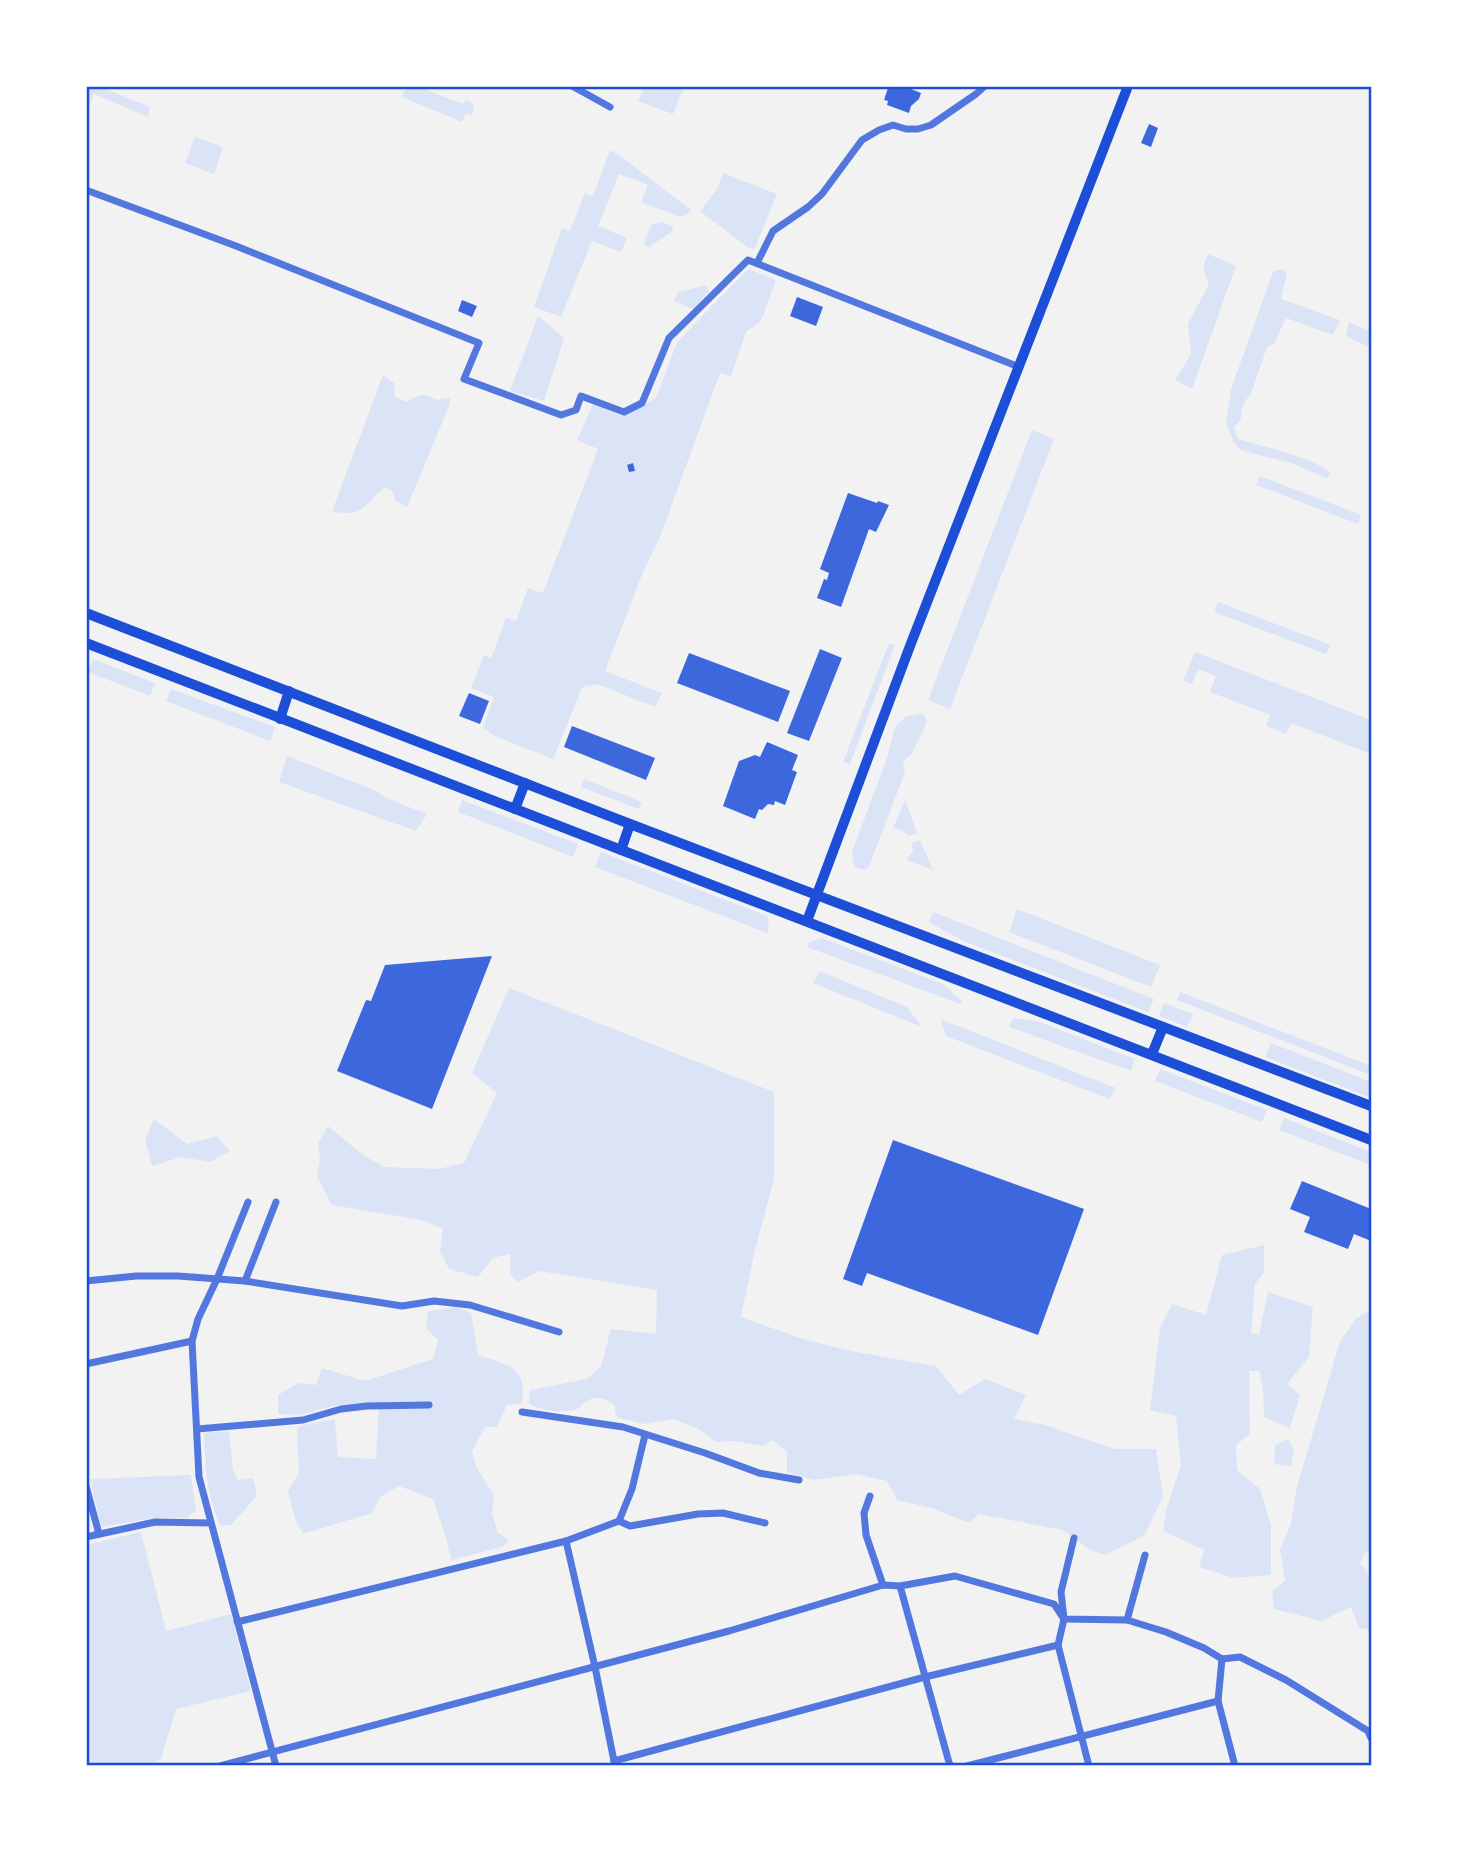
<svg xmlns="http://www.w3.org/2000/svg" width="1457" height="1852" viewBox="0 0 1457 1852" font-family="'Sofia Sans Condensed',sans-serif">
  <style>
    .green { fill: #dbe4f7 }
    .building { fill: #3d67dc }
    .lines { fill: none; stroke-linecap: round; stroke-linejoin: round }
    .minor { stroke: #5277de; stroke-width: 7 }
    .secondary { stroke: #1d4ed8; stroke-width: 10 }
    .primary { stroke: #1d4ed8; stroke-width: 10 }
    .neatline { fill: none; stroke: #1d4ed8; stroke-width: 2.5 }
  </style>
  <rect width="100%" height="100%" fill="#f2f2f2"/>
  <g class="green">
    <polygon points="89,86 107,86 106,89 150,107 148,117 94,94 86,113 86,94"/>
    <path d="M406 86H428L427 90 463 104 466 99C473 102 475 107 472 115L466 113 462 122 402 97Z"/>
    <polygon points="644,86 684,86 673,114 638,101"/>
    <polygon points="195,137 223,147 214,174 185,163"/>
    <polygon points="610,150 619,155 691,210 688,214 680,217 641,202 648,185 619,174 598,226 627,238 621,252 592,241 561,317 534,307 562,228 570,231 585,193 593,196"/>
    <polygon points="723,173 777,194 755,248 750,249 700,211 717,189"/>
    <polygon points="662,222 672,226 673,231 649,247 646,246 644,243 651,225"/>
    <path d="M1208 254 1236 266 1192 389 1175 380 1191 354 1188 324 1209 284C1204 272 1201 267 1208 254Z"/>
    <polygon points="748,269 776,280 761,321 746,332 731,376 720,373 660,537 643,572 605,671 662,693 655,707 597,684 587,687 588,684 582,688 553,759 495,736 483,728 494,697 471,688 484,655 491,658 506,618 516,621 528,588 543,593 598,449 577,440 593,404 622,416 656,398 677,342"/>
    <path d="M1281 269 1287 273 1281 299 1340 320 1333 335 1286 318 1274 344 1267 347 1251 394C1244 401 1240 409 1241 419L1234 428 1238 439C1262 447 1315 457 1331 474L1326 478 1291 463 1240 450 1233 441 1226 423 1231 389 1273 272Z"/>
    <polygon points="706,285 709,291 693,309 674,301 678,292"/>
    <polygon points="538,316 564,338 544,401 510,391"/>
    <polygon points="1349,322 1371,332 1371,348 1346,336"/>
    <path d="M383 375 394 383 395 397 407 402C419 394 423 392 436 400L450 398 449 406 407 507 396 501 392 491 385 487C365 503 363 519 332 511Z"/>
    <polygon points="1032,430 1054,439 950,709 928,700"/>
    <polygon points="1260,476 1361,515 1358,524 1256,485"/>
    <polygon points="1218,602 1331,645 1326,654 1214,612"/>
    <polygon points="889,643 895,645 850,764 843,762"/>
    <polygon points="1195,652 1371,720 1371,754 1291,723 1286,734 1266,726 1270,715 1210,692 1216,676 1198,669 1192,684 1183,681"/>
    <polygon points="93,659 155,683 150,696 88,672"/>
    <polygon points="171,689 275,727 270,741 166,701"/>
    <path d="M923 713 927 722 911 755 903 761 905 772 870 864 867 869C854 871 852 863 852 852L887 758 895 727 905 717Z"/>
    <polygon points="287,756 377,791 386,798 427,814 416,831 279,782"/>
    <polygon points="584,779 642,802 639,809 581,787"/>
    <polygon points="462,800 578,844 573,857 458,812"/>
    <polygon points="905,800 917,833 909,836 901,830 893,828"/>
    <polygon points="920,840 933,870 906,860 913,851 912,843"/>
    <polygon points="601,852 767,916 769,925 767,933 595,867"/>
    <polygon points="1017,909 1160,965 1151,987 1009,932"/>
    <polygon points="933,912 1154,999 1148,1012 963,941 929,922"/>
    <polygon points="822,938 943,984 962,1001 960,1004 807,947 809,942"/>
    <polygon points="820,971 907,1007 922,1027 813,983"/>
    <path d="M509 988 774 1092V1179L754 1254 741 1317 803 1339 851 1351 936 1366 959 1395 985 1379 1026 1395 1014 1419 1045 1425 1115 1449H1156L1163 1497 1144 1536 1105 1555 1089 1549 1063 1530 979 1514 969 1523 931 1508 897 1500 887 1481 855 1474 813 1480 787 1472V1452L773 1440 763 1446 734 1441 716 1442 697 1428 672 1419 644 1424 618 1418 615 1412V1406C610 1400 597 1395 589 1400 582 1403 582 1408 575 1410 558 1413 544 1411 529 1404L530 1390 587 1379 601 1366 611 1329 656 1334 657 1290 539 1271 518 1282 510 1274V1254L493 1258 478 1277 449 1269 440 1251 443 1229 422 1220 332 1205 317 1176 320 1159 318 1144 328 1126 363 1155 384 1167 439 1169 464 1163 497 1093 472 1073Z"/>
    <polygon points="1180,992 1371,1066 1371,1075 1177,1000"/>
    <polygon points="1164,1003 1193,1014 1187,1027 1159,1016"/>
    <polygon points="1013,1018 1037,1021 1135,1059 1131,1071 1009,1027"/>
    <polygon points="940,1019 1116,1088 1109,1099 946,1036"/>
    <polygon points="1271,1043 1371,1082 1371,1098 1265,1057"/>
    <polygon points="1160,1069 1267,1110 1262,1122 1155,1081"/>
    <polygon points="1284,1118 1371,1152 1371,1165 1279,1130"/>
    <polygon points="154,1119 187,1144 217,1136 230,1151 210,1162 181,1157 152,1166 145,1140"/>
    <polygon points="1264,1245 1264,1273 1255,1284 1251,1333 1259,1335 1268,1292 1313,1307 1309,1357 1287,1384 1300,1395 1290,1428 1264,1417 1263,1389 1259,1371 1249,1371 1250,1434 1236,1445 1237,1470 1260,1489 1271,1525 1271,1575 1233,1578 1199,1567 1204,1550 1163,1531 1167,1507 1181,1465 1176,1416 1150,1410 1160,1328 1172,1304 1206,1315 1222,1255"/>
    <path d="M457 1307 471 1313 478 1355C506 1364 529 1367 522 1403L507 1405 497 1427H485L472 1451 476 1466 494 1496 492 1513 498 1533 509 1540 502 1547 451 1560 447 1541 433 1499 399 1486 380 1497 372 1513 303 1534 295 1519 288 1491 299 1473 297 1432 299 1426 335 1419 338 1457 376 1459 379 1403 337 1405 300 1415 278 1414V1395L298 1383 316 1385 322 1368 365 1381 433 1359 438 1340 426 1328 428 1311Z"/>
    <polygon points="1371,1310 1371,1549 1364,1554 1360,1563 1371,1577 1371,1630 1359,1628 1351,1607 1321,1621 1274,1609 1272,1591 1285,1581 1280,1550 1291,1524 1297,1487 1340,1341 1357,1318"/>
    <path d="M229 1431 233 1470 238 1480 253 1478 257 1496 231 1525H220C207 1497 205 1464 204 1433Z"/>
    <polygon points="1288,1439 1294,1449 1291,1467 1274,1464 1275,1445"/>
    <polygon points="191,1475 196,1510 187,1518 155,1518 101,1527 90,1479"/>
    <polygon points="141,1532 166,1631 231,1614 251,1691 176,1709 161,1759 145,1766 86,1766 86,1545"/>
  </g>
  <g class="building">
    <polygon points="894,86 903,86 921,93 919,99 911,106 909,113 887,105 888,101 884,100 888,88 892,89"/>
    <polygon points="1149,124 1158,128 1151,147 1141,143"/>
    <polygon points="797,297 823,307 816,326 790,316"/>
    <polygon points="462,300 477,306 472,317 458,311"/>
    <polygon points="633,463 635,471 629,472 627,465"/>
    <polygon points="848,493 877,503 878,501 889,505 876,532 869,529 841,607 817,598 824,579 827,580 829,573 820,569"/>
    <polygon points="820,649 842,658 809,741 787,733"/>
    <polygon points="689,653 790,691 778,722 677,683"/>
    <polygon points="469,693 489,701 480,724 459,716"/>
    <polygon points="572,726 655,758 646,780 564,747"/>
    <polygon points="767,742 798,755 792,770 797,772 785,805 775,801 774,805 768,804 762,810 759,809 755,819 723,806 739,761 755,755 760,757"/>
    <polygon points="492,956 432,1109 337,1071 366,1000 371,1001 385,965"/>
    <polygon points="893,1140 1084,1209 1038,1335 867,1273 862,1286 843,1279"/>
    <polygon points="1302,1181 1371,1209 1371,1241 1354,1234 1348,1249 1304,1232 1310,1217 1290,1209"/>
  </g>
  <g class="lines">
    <g class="minor">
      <polyline points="572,86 610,107"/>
      <polyline points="86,190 236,246 479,343 464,379 561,415 576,410 581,396 624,412 642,403 669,338 748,260 1019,367"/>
      <polyline points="757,263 773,231 808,207 822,194 862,140 879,130 893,125 906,129 918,129 931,125 976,94 985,86"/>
      <polyline points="248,1202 217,1279 198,1319 192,1341 199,1477 276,1766"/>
      <polyline points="86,1281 136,1276 178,1276 245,1281 402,1306 434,1301 470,1305 559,1332"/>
      <polyline points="245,1281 276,1202"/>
      <polyline points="86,1364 192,1341"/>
      <polyline points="522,1412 623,1427 705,1453 759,1473 799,1480"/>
      <polyline points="197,1429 303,1420 341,1409 367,1406 429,1405"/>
      <polyline points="86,1486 99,1534"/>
      <polyline points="870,1496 864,1513 866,1535 883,1585"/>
      <polyline points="619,1521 632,1489 645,1435"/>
      <polyline points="86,1537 155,1522 210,1523"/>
      <polyline points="1074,1538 1061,1592 1064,1619 1058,1645 1089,1766"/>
      <polyline points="566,1541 595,1667 615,1766"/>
      <polyline points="900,1586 950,1766"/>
      <polyline points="1127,1620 1145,1555"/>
      <polyline points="237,1622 566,1541 619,1521 630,1526 698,1514 723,1513 765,1523"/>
      <polyline points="1222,1659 1218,1701 1235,1766"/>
      <polyline points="614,1761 925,1677 1058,1645"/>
      <polyline points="220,1766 729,1631 883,1585 900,1586 955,1576 1054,1604 1064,1619 1127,1620 1166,1632 1204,1648 1222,1659 1240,1657 1286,1680 1368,1731 1371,1738"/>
      <polyline points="967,1766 1218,1701"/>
    </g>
    <polyline class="secondary" points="807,921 910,646 1128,86"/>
    <g class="primary">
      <polyline points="86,613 630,824 1371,1106"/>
      <path d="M86 643C513 812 944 971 1371 1140"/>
      <polyline points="280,719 289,691"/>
      <polyline points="515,809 525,783"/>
      <polyline points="621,850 630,824"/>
      <polyline points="1152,1054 1163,1027"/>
    </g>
  </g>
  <rect width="1457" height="1852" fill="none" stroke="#ffffff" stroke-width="175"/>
  <rect x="88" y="88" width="1282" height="1676" class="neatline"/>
</svg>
